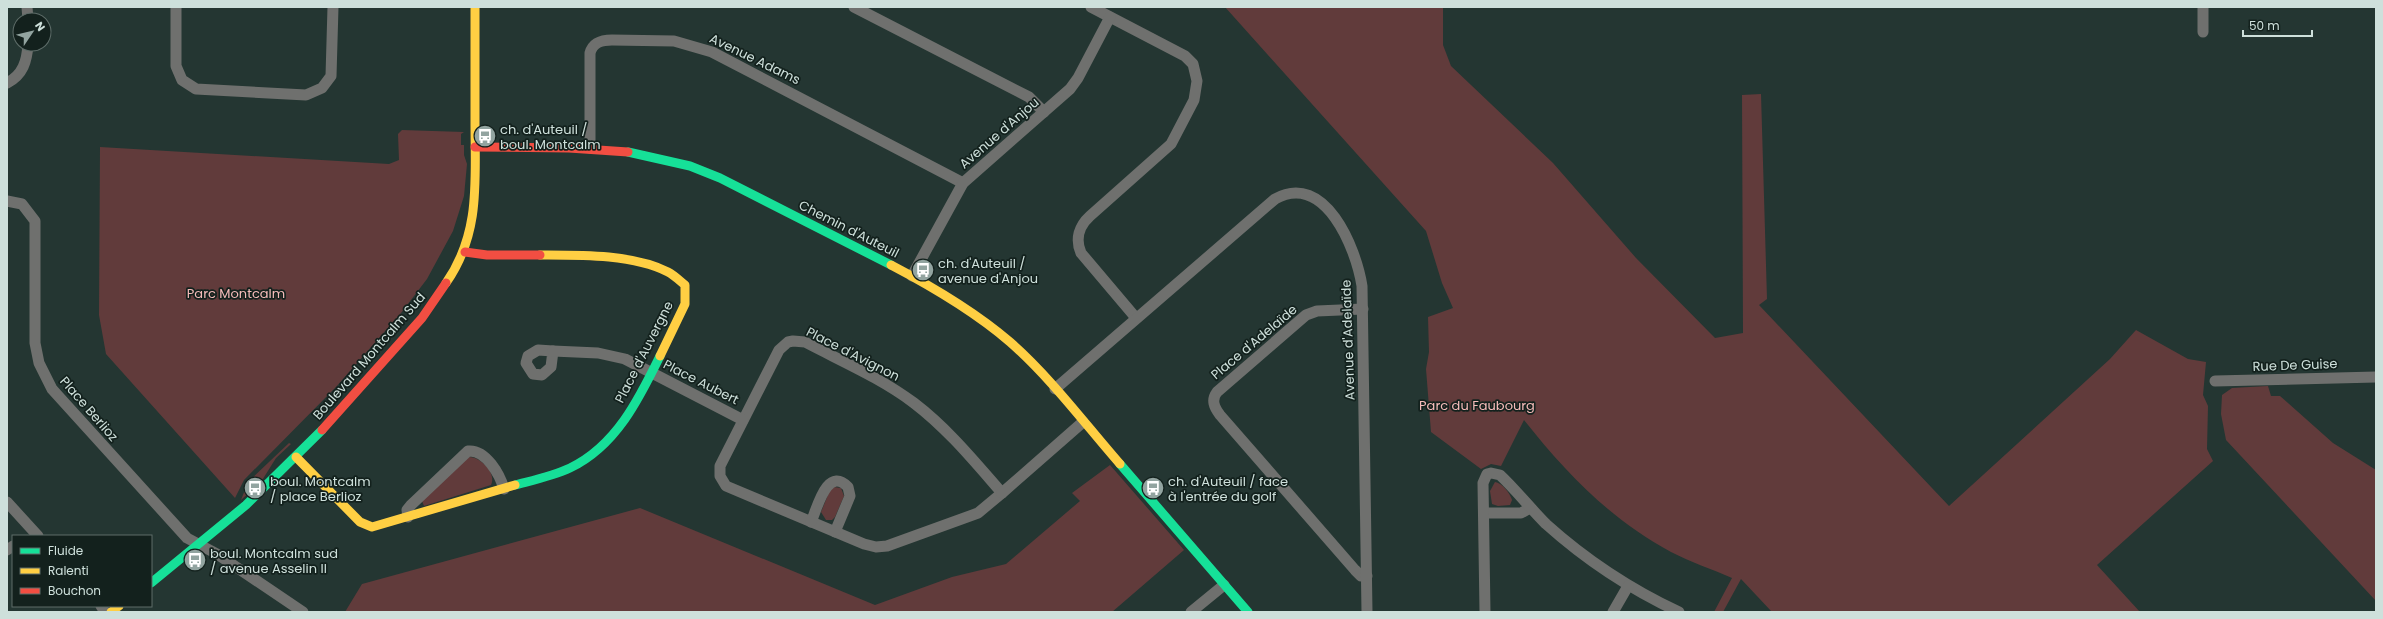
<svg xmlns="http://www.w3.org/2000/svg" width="2383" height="619" viewBox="0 0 2383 619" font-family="Poppins,sans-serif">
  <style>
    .green { fill: #613b3b }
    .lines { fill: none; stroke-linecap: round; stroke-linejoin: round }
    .street { stroke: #6f706e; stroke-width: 11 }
    .fast { stroke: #16e098; stroke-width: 9 }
    .slow { stroke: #ffcf43; stroke-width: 9 }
    .jam { stroke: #f24e42; stroke-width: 9 }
    .labels { text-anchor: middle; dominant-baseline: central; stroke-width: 3.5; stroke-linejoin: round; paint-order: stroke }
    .street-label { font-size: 13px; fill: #cee0db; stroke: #13211d }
    .poi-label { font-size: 13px; fill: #cee0db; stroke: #13211d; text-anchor: start }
    .park-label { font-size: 13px; fill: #f6bcba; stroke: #13211d }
  </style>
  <rect width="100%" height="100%" fill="#243632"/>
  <g class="green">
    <path d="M1225 7H1443V45L1451 66 1553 163 1636 258 1715 338 1743 333 1742 95 1761 94 1767 299 1759 305 1949 506 2110 359 2136 330 2188 359 2206 362 2203 395 2208 406 2207 449 2213 461 2097 565 2140 612H1772L1741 579 1723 612H1714L1732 578C1712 569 1690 562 1671 552 1610 519 1566 473 1524 420L1501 466 1491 464 1481 469 1431 432 1426 369 1429 352 1428 317 1453 308 1442 283 1426 231Z"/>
    <polygon points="402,130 464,132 461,134 461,145 464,145 464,155 467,164 464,196 453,231 427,279 401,313 336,387 244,480 235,498 106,354 99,315 100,147 389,164 399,160 398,134"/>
    <polygon points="2268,386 2271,396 2280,396 2333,443 2376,470 2376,601 2226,440 2221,414 2222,395 2232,388"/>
    <polygon points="289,443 291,444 276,458 261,482 258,480 250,487 252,490 241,500 248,482"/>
    <path d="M468 457C480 456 497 473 491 485L424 506 422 501Z"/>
    <polygon points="1110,465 1184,550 1112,612 345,612 362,584 640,508 875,605 952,577 1006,564 1080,501 1072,493"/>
    <path d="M1495 482C1502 483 1510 493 1512 500L1510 505 1498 506 1492 504 1490 491Z"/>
    <polygon points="834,487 841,488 844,496 835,517 832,520 826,520 821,512 830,490"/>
  </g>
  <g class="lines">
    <g class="street">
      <polyline points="27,7 28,20"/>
      <polyline points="176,7 176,66 182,80 196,89 306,95 322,88 331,76 333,7"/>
      <polyline points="854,7 1029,97 1044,112"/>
      <path d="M1091 7 1185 56 1193 64 1197 81 1194 100 1171 144 1090 216C1079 226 1075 239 1081 253L1136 318"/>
      <polyline points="2203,7 2203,32"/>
      <path d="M7 83C23 75 27 61 28 44"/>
      <path d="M590 148V53C593 42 602 40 612 40L674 41 712 52 963 183"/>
      <polyline points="7,201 22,204 35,221 35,343 39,363 52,389 187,538 217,554 303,612"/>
      <polyline points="912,276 963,183 1070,89 1078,78 1110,17"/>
      <path d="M1363 309 1317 311 1306 315 1217 392C1211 400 1214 407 1220 415L1355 570 1361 576H1367"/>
      <path d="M793 341 805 342C841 361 881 378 914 403 948 429 974 461 1002 493L978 513 887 546 876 547 864 544 726 486 720 476V466L779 350 788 342Z"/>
      <polygon points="538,350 553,351 551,367 542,375 533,374 526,363 528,356"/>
      <polyline points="553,351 598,353 625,359 743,420"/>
      <polyline points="2215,381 2376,377"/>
      <path d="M1055 389 1275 199C1325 171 1356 248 1362 286L1367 612"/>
      <polyline points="1002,493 1083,422"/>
      <polyline points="7,502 38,536"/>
      <polyline points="1484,513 1521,513 1530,508"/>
      <path d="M408 517 407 510 411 505 468 451C486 449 500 475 504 489"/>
      <path d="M811 522C817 509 827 465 848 487L850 496 835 532"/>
      <polyline points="7,550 13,546"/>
      <polyline points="101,606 105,612"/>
      <polyline points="1191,612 1224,585"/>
      <path d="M1485 612 1483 483 1487 474 1491 473 1500 475C1516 490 1530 508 1546 524 1586 560 1630 589 1679 612"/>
      <polyline points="1613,612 1628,586"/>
    </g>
    <g class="fast">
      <polyline points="628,152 690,166 720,178 891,265"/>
      <polyline points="1120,464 1248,612"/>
      <path d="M515 485C534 480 553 476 570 468 616 446 639 399 660 356"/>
      <polyline points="151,583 246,505 322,430"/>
    </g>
    <g class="slow">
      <path d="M540 255C579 255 633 254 668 272 674 275 680 281 685 285V304L660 356"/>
      <path d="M891 265C933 287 974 311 1010 342 1051 378 1085 424 1120 464"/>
      <path d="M446 283C481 233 475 180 475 122 475 84 475 45 475 7"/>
      <polyline points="296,457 360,522 372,527 515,485"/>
      <polyline points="111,612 119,606"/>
    </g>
    <g class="jam">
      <polyline points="475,147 569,148 628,152"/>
      <polyline points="465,252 487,255 540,255"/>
      <polyline points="322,430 422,318 446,283"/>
    </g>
  </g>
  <defs>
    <g id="bus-disc" transform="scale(1.15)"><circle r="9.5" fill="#92a4a0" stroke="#13211d"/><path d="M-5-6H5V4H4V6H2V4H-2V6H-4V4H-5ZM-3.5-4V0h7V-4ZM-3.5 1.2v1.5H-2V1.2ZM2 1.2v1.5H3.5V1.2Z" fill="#fff"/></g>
  </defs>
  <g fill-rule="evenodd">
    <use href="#bus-disc" x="485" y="136"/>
    <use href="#bus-disc" x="923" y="270"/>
    <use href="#bus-disc" x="255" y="488"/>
    <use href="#bus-disc" x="1153" y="488"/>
    <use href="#bus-disc" x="195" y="560"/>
  </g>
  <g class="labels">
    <g class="street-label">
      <text transform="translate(755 59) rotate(26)">Avenue Adams</text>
      <text transform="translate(999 133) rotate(-41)">Avenue d'Anjou</text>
      <text transform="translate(849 229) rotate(27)">Chemin d'Auteuil</text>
      <text transform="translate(1348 340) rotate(-92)">Avenue d'Adelaïde</text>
      <text transform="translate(1254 342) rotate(-40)">Place d'Adelaïde</text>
      <text transform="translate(644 352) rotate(-63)">Place d'Auvergne</text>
      <text transform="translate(853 354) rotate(27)">Place d'Avignon</text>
      <text transform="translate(369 356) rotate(-49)">Boulevard Montcalm Sud</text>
      <text transform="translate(2295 365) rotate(-2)">Rue De Guise</text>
      <text transform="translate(701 382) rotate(27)">Place Aubert</text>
      <text transform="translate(89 409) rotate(49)">Place Berlioz</text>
    </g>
    <g class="poi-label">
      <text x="500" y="129">ch. d'Auteuil /<tspan x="500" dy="15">boul. Montcalm</tspan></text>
      <text x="938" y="263">ch. d'Auteuil /<tspan x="938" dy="15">avenue d'Anjou</tspan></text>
      <text x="270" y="481">boul. Montcalm<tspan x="270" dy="15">/ place Berlioz</tspan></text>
      <text x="1168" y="481">ch. d'Auteuil / face<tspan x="1168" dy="15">à l'entrée du golf</tspan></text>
      <text x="210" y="553">boul. Montcalm sud<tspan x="210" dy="15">/ avenue Asselin II</tspan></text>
    </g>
    <g class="park-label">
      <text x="236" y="293">Parc Montcalm</text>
      <text x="1477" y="405">Parc du Faubourg</text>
    </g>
  </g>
  <rect width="2383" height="619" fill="none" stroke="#cee0db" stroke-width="16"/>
  <rect x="12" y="535" width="140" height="72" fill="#13211d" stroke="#5e6d69"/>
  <rect x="20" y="548" width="20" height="6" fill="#16e098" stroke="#5e6d69"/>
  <text x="48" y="555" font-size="12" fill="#cee0db">Fluide</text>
  <rect x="20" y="568" width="20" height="6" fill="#ffcf43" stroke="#5e6d69"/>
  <text x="48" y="575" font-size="12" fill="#cee0db">Ralenti</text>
  <rect x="20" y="588" width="20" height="6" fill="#f24e42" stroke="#5e6d69"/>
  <text x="48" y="595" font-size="12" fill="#cee0db">Bouchon</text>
  <g transform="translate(32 32) rotate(55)"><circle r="19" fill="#13211d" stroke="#5e6d69"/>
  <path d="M0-3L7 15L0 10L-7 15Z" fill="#92a4a0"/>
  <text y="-6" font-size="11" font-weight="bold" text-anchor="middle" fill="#cee0db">N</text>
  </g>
  <path d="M2243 30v6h69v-6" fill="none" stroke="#cee0db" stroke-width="2"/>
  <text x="2249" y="30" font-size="12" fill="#cee0db" stroke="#13211d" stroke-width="3" paint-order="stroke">50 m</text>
</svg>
